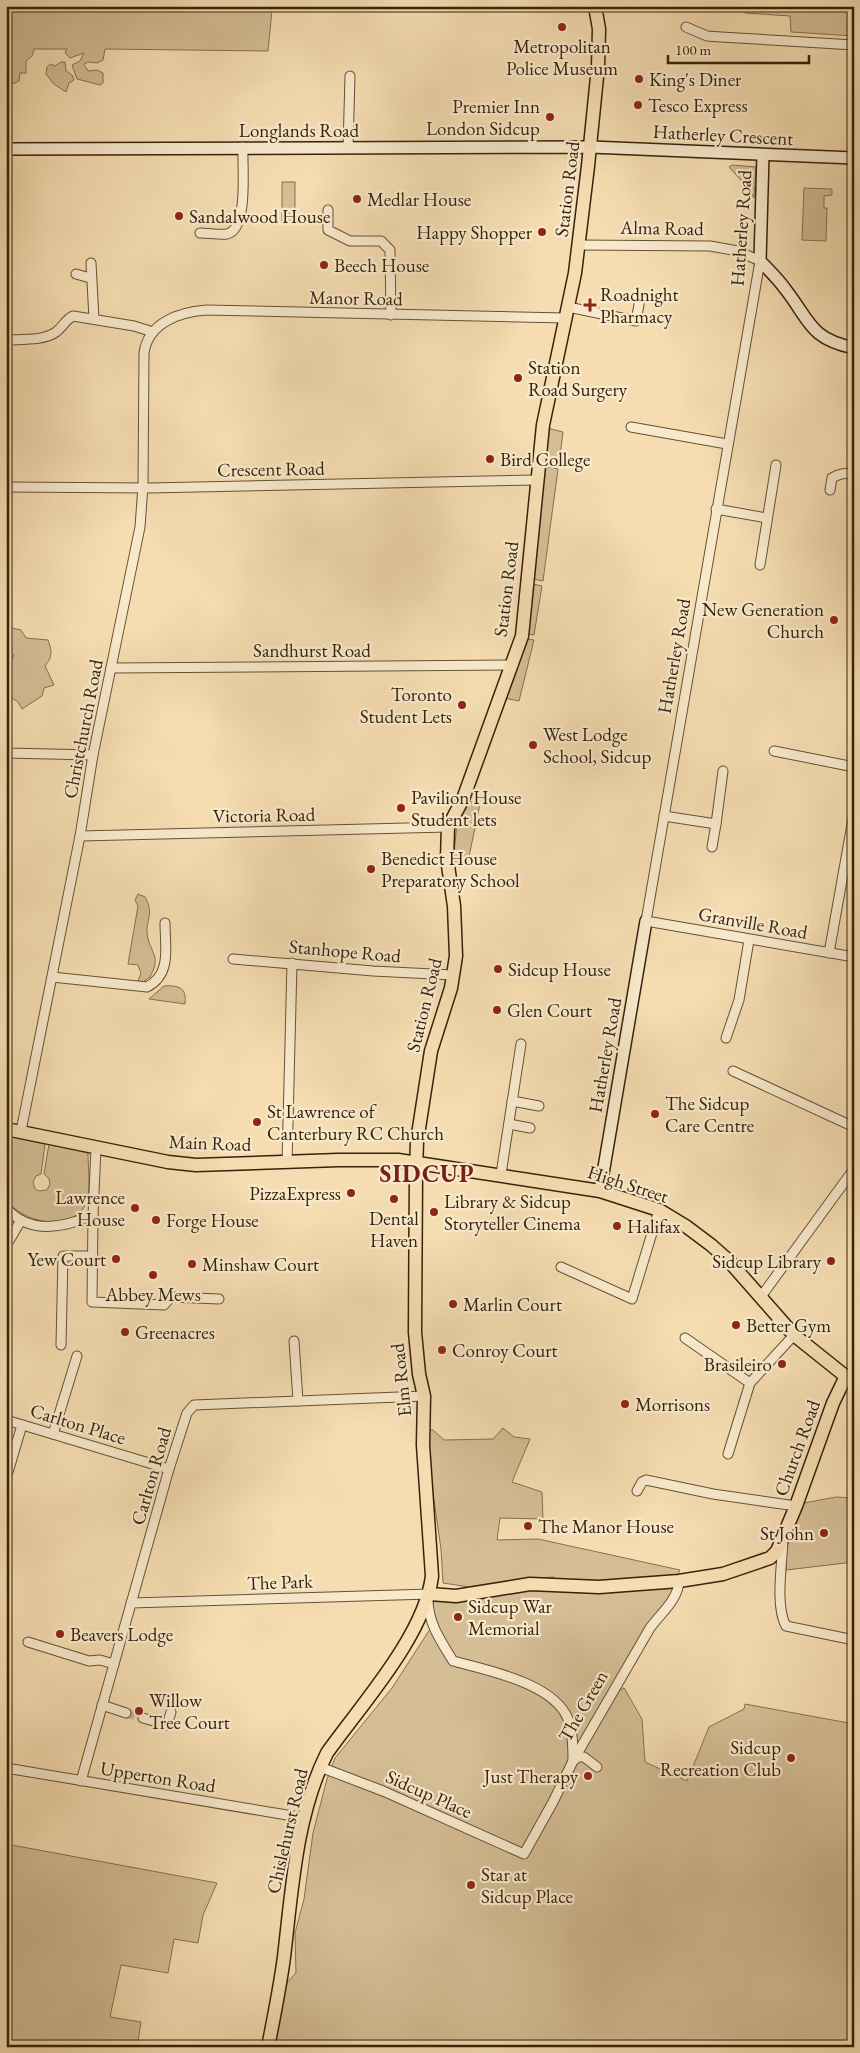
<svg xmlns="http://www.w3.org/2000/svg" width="860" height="2053" viewBox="0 0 860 2053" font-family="'EB Garamond',serif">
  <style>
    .green { fill: #d5bd95; stroke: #867050 }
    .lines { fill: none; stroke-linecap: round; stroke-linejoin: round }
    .street-tunnel { stroke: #cfb890; stroke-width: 9; stroke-dasharray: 9 4.5; stroke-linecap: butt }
    .street-casing { stroke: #665134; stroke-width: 11 }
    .secondary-casing { stroke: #37220b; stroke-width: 14 }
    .primary-casing { stroke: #37220b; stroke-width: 15 }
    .street { stroke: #f8e9cc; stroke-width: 9 }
    .secondary { stroke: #f8e9cc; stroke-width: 11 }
    .primary { stroke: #f5ddb1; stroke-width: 12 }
    .poi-dot { fill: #8f2418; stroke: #f8e9cc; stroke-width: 2 }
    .labels { text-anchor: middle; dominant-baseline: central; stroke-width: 4.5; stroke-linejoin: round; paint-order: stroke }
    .poi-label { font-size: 19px; fill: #37220b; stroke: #f8e9cc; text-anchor: start }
    .street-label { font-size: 19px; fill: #37220b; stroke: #f8e9cc }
    .district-label { font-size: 24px; font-weight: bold; letter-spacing: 1px; fill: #7a1f14; stroke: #f8e9cc }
  </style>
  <rect width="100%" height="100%" fill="#f5ddb1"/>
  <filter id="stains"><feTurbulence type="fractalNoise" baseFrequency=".004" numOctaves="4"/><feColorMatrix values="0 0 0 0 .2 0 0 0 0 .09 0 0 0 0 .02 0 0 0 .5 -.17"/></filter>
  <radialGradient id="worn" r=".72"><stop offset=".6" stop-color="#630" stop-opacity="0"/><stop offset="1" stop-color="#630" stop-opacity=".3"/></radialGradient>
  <g class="green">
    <polygon points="6,6 264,6 264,10 272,10 268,51 105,49 103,60 97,63 88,62 84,64 88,71 97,70 103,73 103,83 100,85 77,79 72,65 80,61 84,53 70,58 65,53 67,49 34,49 32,56 26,61 26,73 20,73 19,81 12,84 6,65"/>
    <polygon points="744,6 854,6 854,36 791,32 790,16 745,13"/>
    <polygon points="61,62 65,62 66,71 72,75 74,80 69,83 66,92 54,84 46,74 47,67 51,64 55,66"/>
    <polygon points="732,165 756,167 754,198 747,187 729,167"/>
    <rect x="282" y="182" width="13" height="40"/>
    <polygon points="804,188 832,189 832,195 824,196 824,208 827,208 826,241 802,240"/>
    <polygon points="547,428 563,432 559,464 544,462"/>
    <polygon points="543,466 558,469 543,581 533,579"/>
    <polygon points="533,584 542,586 534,635 528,634"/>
    <path d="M6 627 21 630 26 638 48 640C52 651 53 656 45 666L54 685 44 688 42 696 22 709 18 702 6 694V672L14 655 6 651Z"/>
    <polygon points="527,639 534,640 519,701 504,698"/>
    <polygon points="466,801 480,804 467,866 453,863 457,823"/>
    <path d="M138 894 145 897C154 914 147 917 147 931 147 942 153 949 155 958 156 965 153 971 150 977L141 983 138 981 141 973 138 965 128 964 138 906 135 900Z"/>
    <path d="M164 986C179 985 187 988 185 1004L149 999Z"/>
    <path d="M8 1136 45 1144 41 1174 36 1176 33 1182 35 1189 39 1191 47 1190 50 1184 49 1179 44 1174 49 1144 88 1153C88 1166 91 1194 86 1204 71 1233 21 1223 6 1199V1137Z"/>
    <polygon points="503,1428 514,1437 530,1439 512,1482 542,1492 543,1519 500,1518 497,1540 538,1539 680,1570 674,1581 679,1581 646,1633 613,1693 624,1688 642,1719 645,1762 687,1781 709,1727 744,1709 745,1704 854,1724 854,2047 268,2047 279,1991 296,1973 295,1933 304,1899 313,1833 327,1779 335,1758 392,1688 432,1626 430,1594 554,1583 554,1577 518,1579 469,1587 443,1583 441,1549 424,1430 433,1430 444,1440 493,1439"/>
    <path d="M836 1497 854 1498V1562L786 1570C786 1542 787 1526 804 1503Z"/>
    <polygon points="6,1844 217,1883 203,1915 198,1943 174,1939 168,1973 121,1965 110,2017 141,2022 137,2047 6,2047"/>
  </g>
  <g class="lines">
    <polyline class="street-tunnel" points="126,1713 143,1718"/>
    <g class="street-casing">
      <g id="street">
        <polyline points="686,27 707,36 721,37 854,45"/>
        <polyline points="348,148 350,76"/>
        <polyline points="328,210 328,230 350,241 381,241 390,250 391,315"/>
        <path d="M200 233C208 233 219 235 227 234 249 229 242 166 243 147"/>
        <polyline points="579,245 710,246 738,251 760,261 646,921 854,957"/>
        <polyline points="91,263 94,319"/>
        <polyline points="76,274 90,278"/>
        <polyline points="568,307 636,321 640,299"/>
        <path d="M6 340C21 339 44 341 56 332 63 327 65 320 73 316L134 326 153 332"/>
        <polyline points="631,427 727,444"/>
        <polyline points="6,487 149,488 536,480"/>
        <path d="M830 490 832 478C840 473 845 473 854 474"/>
        <polyline points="716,509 767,518"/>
        <polyline points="760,565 776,465"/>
        <polyline points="111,668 513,665"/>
        <polyline points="774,751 854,767"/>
        <polyline points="6,753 93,755"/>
        <polyline points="664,816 716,824 723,771"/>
        <polyline points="80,836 448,827"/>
        <polyline points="712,847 716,824"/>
        <polyline points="829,953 854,813"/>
        <polyline points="233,959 373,971 453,975"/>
        <path d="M52 977 147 987C172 974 165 947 165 923"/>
        <polyline points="726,1038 739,1000 749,940"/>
        <polyline points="733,1071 854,1127"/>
        <polyline points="512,1101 539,1106"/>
        <polyline points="509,1124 530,1128"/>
        <path d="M21 1131 80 836 93 755 140 527 143 486 144 353C148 323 179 312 206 310L565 318"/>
        <polyline points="287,1163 292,963"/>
        <polyline points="501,1174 521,1044"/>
        <path d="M6 1208C30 1235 63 1228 93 1215L96 1148"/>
        <polyline points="93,1215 92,1302 164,1305 171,1297 219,1299"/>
        <polyline points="6,1246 20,1222"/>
        <polyline points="561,1267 632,1299 659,1210"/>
        <polyline points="760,1298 854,1169"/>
        <polyline points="685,1338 750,1383"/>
        <polyline points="294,1341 298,1401"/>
        <polyline points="61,1345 63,1256 93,1256"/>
        <polyline points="6,1420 169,1469"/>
        <polyline points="53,1434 77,1356"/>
        <polyline points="728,1454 750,1383 794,1335"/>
        <polyline points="6,1479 22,1425"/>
        <polyline points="637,1491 642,1482 646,1480 713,1494 796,1506"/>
        <path d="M783 1541C782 1565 775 1606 786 1626L854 1640"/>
        <path d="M428 1601C429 1625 441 1641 453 1661 486 1670 554 1683 568 1719 573 1731 573 1748 573 1761"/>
        <polyline points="131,1603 430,1594"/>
        <polyline points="28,1642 89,1661 100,1660 114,1664"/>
        <polyline points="102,1705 126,1713"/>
        <polyline points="143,1718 167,1725 171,1712"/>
        <polyline points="573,1761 578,1757 584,1757 597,1767"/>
        <path d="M320 1767 383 1791 524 1854 553 1802 573 1761 650 1628C661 1613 678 1600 679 1581"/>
        <polyline points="6,1768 305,1818"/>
        <polyline points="81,1781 169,1469 187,1413 194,1405 424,1396"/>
      </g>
    </g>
    <g class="secondary-casing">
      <g id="secondary">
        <polyline points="6,149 591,147 854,158"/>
        <path d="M763 155 760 261C769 270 778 279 786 290 810 321 810 339 854 348"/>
        <polyline points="600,1191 646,921"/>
      </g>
    </g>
    <g class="primary-casing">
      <g id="primary">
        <polyline points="6,1129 168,1162 196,1165 338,1160 398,1160 600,1191 659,1210 687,1227 711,1245 728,1260 794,1335 854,1383"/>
        <polyline points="430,1594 456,1596 530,1584 599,1587 679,1581 723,1574 770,1558 777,1551 796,1506 833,1403 845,1378"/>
        <path d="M268 2047C274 2017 280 1987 284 1957 292 1889 296 1815 327 1753 361 1705 425 1635 432 1576L423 1445 424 1396 419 1374 415 1332 416 1171 417 1141 431 1051 451 988 456 956 454 906 447 859 448 827 463 799 522 636 543 425 575 273 588 166 598 67 599 29 595 6"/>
      </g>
    </g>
    <use href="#street" class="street"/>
    <use href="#secondary" class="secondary"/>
    <use href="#primary" class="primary"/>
  </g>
  <g class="poi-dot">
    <circle cx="562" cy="27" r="5"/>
    <circle cx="639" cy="79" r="5"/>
    <circle cx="638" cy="105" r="5"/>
    <circle cx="550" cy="117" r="5"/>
    <circle cx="357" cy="199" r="5"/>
    <circle cx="179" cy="216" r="5"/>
    <circle cx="542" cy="232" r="5"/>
    <circle cx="324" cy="265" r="5"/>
    <path d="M587.5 297.5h5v5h5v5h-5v5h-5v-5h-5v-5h5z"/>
    <circle cx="518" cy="378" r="5"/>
    <circle cx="490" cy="459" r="5"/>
    <circle cx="834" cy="620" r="5"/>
    <circle cx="462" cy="705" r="5"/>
    <circle cx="533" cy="745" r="5"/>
    <circle cx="401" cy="808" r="5"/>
    <circle cx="371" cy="869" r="5"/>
    <circle cx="498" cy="969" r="5"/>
    <circle cx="497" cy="1010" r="5"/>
    <circle cx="655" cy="1114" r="5"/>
    <circle cx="257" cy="1122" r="5"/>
    <circle cx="351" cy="1193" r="5"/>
    <circle cx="394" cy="1199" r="5"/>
    <circle cx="135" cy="1208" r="5"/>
    <circle cx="434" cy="1212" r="5"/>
    <circle cx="156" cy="1220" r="5"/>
    <circle cx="617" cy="1226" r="5"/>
    <circle cx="116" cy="1259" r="5"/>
    <circle cx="831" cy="1261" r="5"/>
    <circle cx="192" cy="1264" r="5"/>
    <circle cx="153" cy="1275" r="5"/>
    <circle cx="453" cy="1304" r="5"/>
    <circle cx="736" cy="1325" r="5"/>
    <circle cx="125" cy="1332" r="5"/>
    <circle cx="442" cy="1350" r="5"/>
    <circle cx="782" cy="1364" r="5"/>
    <circle cx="625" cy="1404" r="5"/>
    <circle cx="528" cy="1526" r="5"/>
    <circle cx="824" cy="1533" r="5"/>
    <circle cx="458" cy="1617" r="5"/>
    <circle cx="60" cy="1634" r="5"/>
    <circle cx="139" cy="1711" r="5"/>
    <circle cx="791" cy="1758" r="5"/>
    <circle cx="588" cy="1776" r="5"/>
    <circle cx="471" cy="1885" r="5"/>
  </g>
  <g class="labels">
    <g class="poi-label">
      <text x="562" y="46" text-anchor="middle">Metropolitan<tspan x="562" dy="22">Police Museum</tspan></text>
      <text x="649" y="79">King's Diner</text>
      <text x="648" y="105">Tesco Express</text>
      <text x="540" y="106" text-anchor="end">Premier Inn<tspan x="540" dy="22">London Sidcup</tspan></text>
      <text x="367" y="199">Medlar House</text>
      <text x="189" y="216">Sandalwood House</text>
      <text x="532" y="232" text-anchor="end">Happy Shopper</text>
      <text x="334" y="265">Beech House</text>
      <text x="600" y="294">Roadnight<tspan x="600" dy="22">Pharmacy</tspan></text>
      <text x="528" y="367">Station<tspan x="528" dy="22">Road Surgery</tspan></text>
      <text x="500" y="459">Bird College</text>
      <text x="824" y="609" text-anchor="end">New Generation<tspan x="824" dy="22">Church</tspan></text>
      <text x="452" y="694" text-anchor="end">Toronto<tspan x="452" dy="22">Student Lets</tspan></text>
      <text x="543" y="734">West Lodge<tspan x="543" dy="22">School, Sidcup</tspan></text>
      <text x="411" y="797">Pavilion House<tspan x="411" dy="22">Student lets</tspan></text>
      <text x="381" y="858">Benedict House<tspan x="381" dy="22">Preparatory School</tspan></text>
      <text x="508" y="969">Sidcup House</text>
      <text x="507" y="1010">Glen Court</text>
      <text x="665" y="1103">The Sidcup<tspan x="665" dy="22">Care Centre</tspan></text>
      <text x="267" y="1111">St Lawrence of<tspan x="267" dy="22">Canterbury RC Church</tspan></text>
      <text x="341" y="1193" text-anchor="end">PizzaExpress</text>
      <text x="125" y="1197" text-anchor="end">Lawrence<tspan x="125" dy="22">House</tspan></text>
      <text x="444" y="1201">Library &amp; Sidcup<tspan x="444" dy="22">Storyteller Cinema</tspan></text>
      <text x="394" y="1218" text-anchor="middle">Dental<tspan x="394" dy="22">Haven</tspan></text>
      <text x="166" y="1220">Forge House</text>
      <text x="627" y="1226">Halifax</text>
      <text x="106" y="1259" text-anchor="end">Yew Court</text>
      <text x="821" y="1261" text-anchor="end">Sidcup Library</text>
      <text x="202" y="1264">Minshaw Court</text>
      <text x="153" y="1294" text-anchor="middle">Abbey Mews</text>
      <text x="463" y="1304">Marlin Court</text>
      <text x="746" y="1325">Better Gym</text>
      <text x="135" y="1332">Greenacres</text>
      <text x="452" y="1350">Conroy Court</text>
      <text x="772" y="1364" text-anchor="end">Brasileiro</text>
      <text x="635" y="1404">Morrisons</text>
      <text x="538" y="1526">The Manor House</text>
      <text x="814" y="1533" text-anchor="end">St John</text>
      <text x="468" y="1606">Sidcup War<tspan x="468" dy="22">Memorial</tspan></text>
      <text x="70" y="1634">Beavers Lodge</text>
      <text x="149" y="1700">Willow<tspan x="149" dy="22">Tree Court</tspan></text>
      <text x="781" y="1747" text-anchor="end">Sidcup<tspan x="781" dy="22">Recreation Club</tspan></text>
      <text x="578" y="1776" text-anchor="end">Just Therapy</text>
      <text x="481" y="1874">Star at<tspan x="481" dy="22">Sidcup Place</tspan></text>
    </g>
    <g class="street-label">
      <text x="299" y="130">Longlands Road</text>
      <text transform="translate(723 135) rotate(3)">Hatherley Crescent</text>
      <text transform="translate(567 189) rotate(-83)">Station Road</text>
      <text transform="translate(662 228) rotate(1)">Alma Road</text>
      <text transform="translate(741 228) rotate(-86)">Hatherley Road</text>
      <text transform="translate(356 298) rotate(1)">Manor Road</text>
      <text transform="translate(271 469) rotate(-1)">Crescent Road</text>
      <text transform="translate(506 589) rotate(-83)">Station Road</text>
      <text x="312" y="650">Sandhurst Road</text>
      <text transform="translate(674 656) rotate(-80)">Hatherley Road</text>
      <text transform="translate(83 729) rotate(-79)">Christchurch Road</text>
      <text transform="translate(264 815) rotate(-1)">Victoria Road</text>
      <text transform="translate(753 923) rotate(10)">Granville Road</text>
      <text transform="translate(345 951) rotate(5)">Stanhope Road</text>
      <text transform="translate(424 1005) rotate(-76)">Station Road</text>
      <text transform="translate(605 1055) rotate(-80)">Hatherley Road</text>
      <text transform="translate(210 1143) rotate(2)">Main Road</text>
      <text transform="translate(628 1184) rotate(18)">High Street</text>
      <text transform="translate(401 1380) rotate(-96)">Elm Road</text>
      <text transform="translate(78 1424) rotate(17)">Carlton Place</text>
      <text transform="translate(797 1448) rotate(-70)">Church Road</text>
      <text transform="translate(151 1476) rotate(-74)">Carlton Road</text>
      <text transform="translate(280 1582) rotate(-2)">The Park</text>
      <text transform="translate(583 1706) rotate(-60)">The Green</text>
      <text transform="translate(158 1777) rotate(9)">Upperton Road</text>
      <text transform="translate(429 1794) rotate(24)">Sidcup Place</text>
      <text transform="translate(287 1831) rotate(-77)">Chislehurst Road</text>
    </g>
    <g class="district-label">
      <text x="427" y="1173">SIDCUP</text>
    </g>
  </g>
  <rect width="860" height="2053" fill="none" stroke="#f5ddb1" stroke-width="25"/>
  <rect x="8" y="8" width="845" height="2038" fill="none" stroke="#37220b" stroke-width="2.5"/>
  <rect x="12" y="12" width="835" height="2028" fill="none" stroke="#37220b"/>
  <path d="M668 55v8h141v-8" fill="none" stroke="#37220b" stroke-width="2.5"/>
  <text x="675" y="55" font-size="15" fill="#37220b" stroke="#f8e9cc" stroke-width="4" paint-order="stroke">100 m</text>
  <rect width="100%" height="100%" filter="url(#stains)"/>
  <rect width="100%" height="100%" fill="url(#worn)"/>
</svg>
